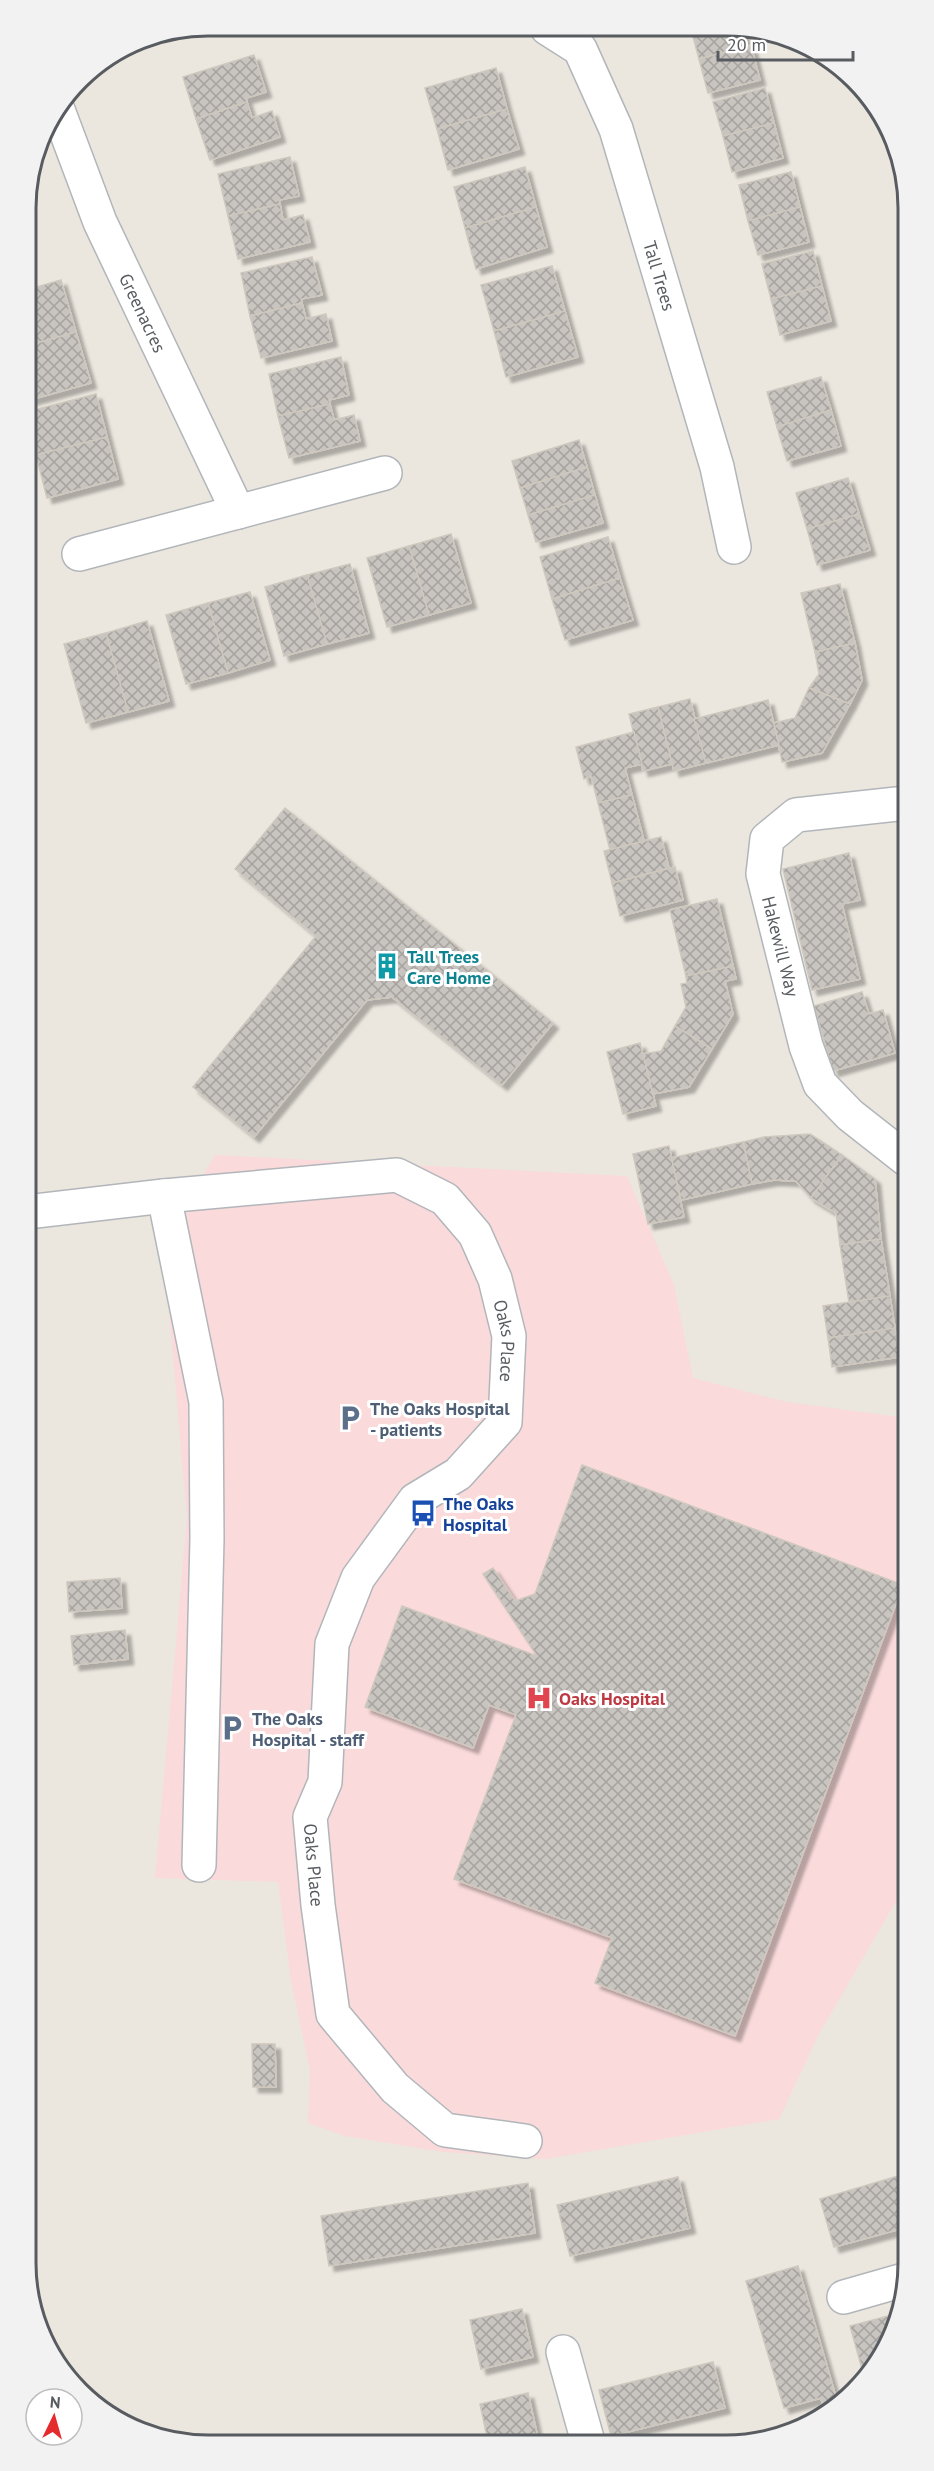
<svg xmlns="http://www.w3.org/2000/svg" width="934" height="2471" viewBox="0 0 934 2471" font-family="'PT Sans',sans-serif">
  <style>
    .medical { fill: #fadada }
    .building { fill: url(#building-cross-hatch); stroke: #cfc8be; stroke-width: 1.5; filter: url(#shadow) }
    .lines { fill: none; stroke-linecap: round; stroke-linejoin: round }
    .minor-casing { stroke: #b2b6ba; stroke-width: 36 }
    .minor { stroke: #fff; stroke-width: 33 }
    .labels { text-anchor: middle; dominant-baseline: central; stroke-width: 6; stroke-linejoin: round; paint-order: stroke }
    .street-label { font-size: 18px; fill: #585c60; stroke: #fff }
    .culture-label { font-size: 18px; font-weight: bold; fill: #0d838f; stroke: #fff; text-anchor: start }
    .service-label { font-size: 18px; font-weight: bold; fill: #4e5e75; stroke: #fff; text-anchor: start }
    .transit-label { font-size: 18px; font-weight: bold; fill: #164399; stroke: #fff; text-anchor: start }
    .health-label { font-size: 18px; font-weight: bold; fill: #be3a42; stroke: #fff; text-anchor: start }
    .rim { fill: none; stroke: #585c60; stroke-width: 3 }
  </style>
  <defs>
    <pattern id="building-cross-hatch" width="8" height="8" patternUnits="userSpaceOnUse" patternTransform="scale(1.5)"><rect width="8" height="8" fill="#c8c4bf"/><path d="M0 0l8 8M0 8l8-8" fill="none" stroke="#a5a29f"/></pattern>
    <filter id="shadow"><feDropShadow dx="5.5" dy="5.5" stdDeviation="1.5" flood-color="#0004"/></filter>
  </defs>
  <rect width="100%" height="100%" fill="#ebe7df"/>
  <polygon class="medical" points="215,1155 627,1176 674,1285 693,1378 787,1402 907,1418 908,1877 898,1898 819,2034 779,2119 546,2159 443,2152 345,2136 308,2123 310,2070 291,1981 278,1882 155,1878 187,1518 163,1243"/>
  <g class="building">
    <polygon points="691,29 746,29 751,45 699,59"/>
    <polygon points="751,45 760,80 708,93 699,59"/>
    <polygon points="254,55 266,92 246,98 247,102 196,119 183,77"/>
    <polygon points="496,68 507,109 437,129 425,88"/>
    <polygon points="765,88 774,123 723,136 713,102"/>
    <polygon points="247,102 252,118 272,111 280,137 210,160 196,119"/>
    <polygon points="507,109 519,149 448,170 437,129"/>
    <polygon points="774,123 783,158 732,172 723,136"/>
    <polygon points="290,157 299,196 279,200 280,204 228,216 218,174"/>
    <polygon points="525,167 536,207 465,228 454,187"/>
    <polygon points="791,172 800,207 748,221 739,185"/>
    <polygon points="280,204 283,220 303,215 310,242 238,259 228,216"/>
    <polygon points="536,207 547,247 476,269 465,228"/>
    <polygon points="800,207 809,242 758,255 748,221"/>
    <polygon points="813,251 822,286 771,299 762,264"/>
    <polygon points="312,257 322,295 301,299 302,303 250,316 241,273"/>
    <polygon points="552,266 565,311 494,331 481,285"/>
    <polygon points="61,280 76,332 26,346 26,290"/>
    <polygon points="822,286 831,321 780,335 771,299"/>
    <polygon points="302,303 306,319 326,314 332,341 261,358 250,316"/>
    <polygon points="565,311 578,357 506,377 494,331"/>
    <polygon points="76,332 91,383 26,401 26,346"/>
    <polygon points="341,357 349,395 329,400 330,404 278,416 269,374"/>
    <polygon points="821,377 831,410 777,427 767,392"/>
    <polygon points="96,394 107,437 36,455 26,412"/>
    <polygon points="330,404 334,420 354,415 360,441 289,458 278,416"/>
    <polygon points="831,410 841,446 787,461 777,427"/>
    <polygon points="107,437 118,479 47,498 36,455"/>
    <polygon points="579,440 587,467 520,488 512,461"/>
    <polygon points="587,467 595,495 528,515 520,488"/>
    <polygon points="848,478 859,514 807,529 796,493"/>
    <polygon points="595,495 603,523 536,542 528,515"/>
    <polygon points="859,514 870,550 817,565 807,529"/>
    <polygon points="451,534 471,603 429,615 409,546"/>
    <polygon points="608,537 620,578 552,599 540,557"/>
    <polygon points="409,546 429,615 387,627 367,558"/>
    <polygon points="350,564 369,633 327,644 307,575"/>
    <polygon points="307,575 327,644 284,656 265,587"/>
    <polygon points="620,578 633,620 565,640 552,599"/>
    <polygon points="840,584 855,643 815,652 801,593"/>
    <polygon points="250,592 270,660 228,673 208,603"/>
    <polygon points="208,603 228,673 186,684 166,615"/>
    <polygon points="147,621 169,701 128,712 106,633"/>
    <polygon points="106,633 128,712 86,723 64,644"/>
    <polygon points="855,643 862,680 850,704 809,688 819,674 815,652"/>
    <polygon points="809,688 850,704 822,753 782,762 774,723 795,718"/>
    <polygon points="690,699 706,763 674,771 658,707"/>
    <polygon points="768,700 779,745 706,763 694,719"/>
    <polygon points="658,707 672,764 643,771 629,714"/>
    <polygon points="634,732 642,764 625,768 632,795 598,803 591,776 584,779 576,747"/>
    <polygon points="632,795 644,841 610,850 598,803"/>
    <polygon points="285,808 553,1023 502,1085 392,997 367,1000 254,1137 193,1087 316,936 235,869"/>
    <polygon points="661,837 669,868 612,883 604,851"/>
    <polygon points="849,853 860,900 842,904 860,979 812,990 783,869"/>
    <polygon points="675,867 683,900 620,916 612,883"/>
    <polygon points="717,899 733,966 686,976 670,910"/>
    <polygon points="733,966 736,979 725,981 733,1014 712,1049 675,1026 686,1007 681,984 687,983 686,976"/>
    <polygon points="862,992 869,1014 883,1010 895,1053 833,1071 814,1006"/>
    <polygon points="675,1026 712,1049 689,1087 653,1094 643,1054 661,1051"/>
    <polygon points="640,1043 656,1106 623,1114 607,1052"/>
    <polygon points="810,1134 842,1155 811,1198 796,1181 774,1180 752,1184 743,1142 764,1137"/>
    <polygon points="743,1142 752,1184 681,1200 671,1158"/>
    <polygon points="669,1146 684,1217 648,1224 633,1154"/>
    <polygon points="842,1155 875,1179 881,1239 840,1245 836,1213 811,1198"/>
    <polygon points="881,1239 890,1296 849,1303 840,1245"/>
    <polygon points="890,1296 895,1328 828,1338 823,1306"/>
    <polygon points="895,1328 899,1357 832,1367 828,1338"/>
    <polygon points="582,1465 903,1585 735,2036 595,1983 612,1938 454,1879 516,1715 489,1705 473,1748 365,1707 402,1606 537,1656 483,1574 493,1568 515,1601 535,1594"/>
    <polygon points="120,1578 122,1608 69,1612 67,1582"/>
    <polygon points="125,1630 128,1659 74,1665 71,1636"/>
    <polygon points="252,2044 275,2044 276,2087 253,2087"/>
    <polygon points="908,2173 908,2227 834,2247 820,2199"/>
    <polygon points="678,2177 690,2228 570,2256 557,2205"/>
    <polygon points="528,2183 535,2233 329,2266 321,2216"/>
    <polygon points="798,2266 838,2404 825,2414 821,2398 784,2408 746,2281"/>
    <polygon points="522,2309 533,2357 481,2369 470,2320"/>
    <polygon points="899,2313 895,2332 869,2374 864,2376 850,2326"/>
    <polygon points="713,2362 725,2408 611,2436 599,2390"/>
    <polygon points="528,2393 538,2438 521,2442 488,2442 480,2404"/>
  </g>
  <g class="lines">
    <g class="minor-casing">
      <g id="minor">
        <path id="s1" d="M547 28 580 49 616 129 717 467 734 547"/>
        <path id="s2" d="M58 110 100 222 238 512"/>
        <polyline points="79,554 385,473"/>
        <path id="s3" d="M906 803 796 815 767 839 763 874 806 1046 820 1084 850 1115 906 1159"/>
        <polyline points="164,1196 206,1402 207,1539 199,1865"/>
        <path id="s4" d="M27 1212 164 1196 397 1175 445 1199 475 1234 495 1279 509 1336 505 1422 458 1474 415 1500 358 1578 332 1644 325 1782 310 1817 318 1905 333 2014 395 2088 445 2130 525 2141"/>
        <polyline points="844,2297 907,2279"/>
        <polyline points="563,2352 588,2442"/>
      </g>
    </g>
    <use href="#minor" class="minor"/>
  </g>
  <defs>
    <g id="building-bare" transform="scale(2.07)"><path d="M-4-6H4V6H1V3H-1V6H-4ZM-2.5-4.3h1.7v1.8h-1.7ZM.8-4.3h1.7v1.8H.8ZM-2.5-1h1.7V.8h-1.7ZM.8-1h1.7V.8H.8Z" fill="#0f9aa8" stroke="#fff" stroke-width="2.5" paint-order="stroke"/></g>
    <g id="parking-bare" transform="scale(2.07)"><path d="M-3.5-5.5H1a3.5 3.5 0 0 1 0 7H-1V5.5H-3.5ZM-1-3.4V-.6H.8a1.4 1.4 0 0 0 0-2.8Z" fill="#5c6f8a" stroke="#fff" stroke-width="2.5" paint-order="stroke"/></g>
    <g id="bus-bare" transform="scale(2.07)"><path d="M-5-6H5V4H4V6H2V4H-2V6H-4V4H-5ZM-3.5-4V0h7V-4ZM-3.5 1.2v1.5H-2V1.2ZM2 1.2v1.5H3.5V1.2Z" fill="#1a4fb4" stroke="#fff" stroke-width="2.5" paint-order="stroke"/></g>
    <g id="hospital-bare" transform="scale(2.07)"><path d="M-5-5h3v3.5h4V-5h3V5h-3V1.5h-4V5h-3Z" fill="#e0444e" stroke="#fff" stroke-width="2.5" paint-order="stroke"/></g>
  </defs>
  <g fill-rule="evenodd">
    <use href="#building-bare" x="387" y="966"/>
    <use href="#parking-bare" x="350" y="1418"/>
    <use href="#bus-bare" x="423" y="1513"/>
    <use href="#hospital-bare" x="539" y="1698"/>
    <use href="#parking-bare" x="232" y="1728"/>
  </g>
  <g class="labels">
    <g class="street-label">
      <text stroke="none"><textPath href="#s1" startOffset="280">Tall Trees</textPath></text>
      <text stroke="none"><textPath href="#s2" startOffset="220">Greenacres</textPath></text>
      <text stroke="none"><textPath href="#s3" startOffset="258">Hakewill Way</textPath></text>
      <text stroke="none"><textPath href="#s4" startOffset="584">Oaks Place</textPath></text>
      <text stroke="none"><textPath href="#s4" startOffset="1178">Oaks Place</textPath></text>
    </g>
    <g class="culture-label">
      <text x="407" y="956">Tall Trees<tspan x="407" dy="21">Care Home</tspan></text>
    </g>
    <g class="service-label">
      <text x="370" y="1408">The Oaks Hospital<tspan x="370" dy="21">- patients</tspan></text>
      <text x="252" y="1718">The Oaks<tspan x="252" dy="21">Hospital - staff</tspan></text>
    </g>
    <g class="transit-label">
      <text x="443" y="1503">The Oaks<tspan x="443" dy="21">Hospital</tspan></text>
    </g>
    <g class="health-label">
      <text x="559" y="1698">Oaks Hospital</text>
    </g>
  </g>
  <path d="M0 0H934V2471H0ZM208 36H726A172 172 0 0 1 898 208V2263A172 172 0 0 1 726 2435H208A172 172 0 0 1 36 2263V208A172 172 0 0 1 208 36Z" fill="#f2f2f2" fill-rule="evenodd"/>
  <path class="rim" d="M208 36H726A172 172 0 0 1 898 208V2263A172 172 0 0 1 726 2435H208A172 172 0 0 1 36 2263V208A172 172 0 0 1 208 36Z"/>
  <g transform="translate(54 2417) rotate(5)"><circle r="28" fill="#ffffff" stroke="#bcbebf" stroke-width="1.5"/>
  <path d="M0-4.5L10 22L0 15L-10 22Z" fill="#e42c2f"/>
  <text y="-9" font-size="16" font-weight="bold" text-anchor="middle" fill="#585c60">N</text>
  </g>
  <path d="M718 51v9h135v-9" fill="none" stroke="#585c60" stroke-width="3"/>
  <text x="727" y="51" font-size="18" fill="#585c60" stroke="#ffffff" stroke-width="4.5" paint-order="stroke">20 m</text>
</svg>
